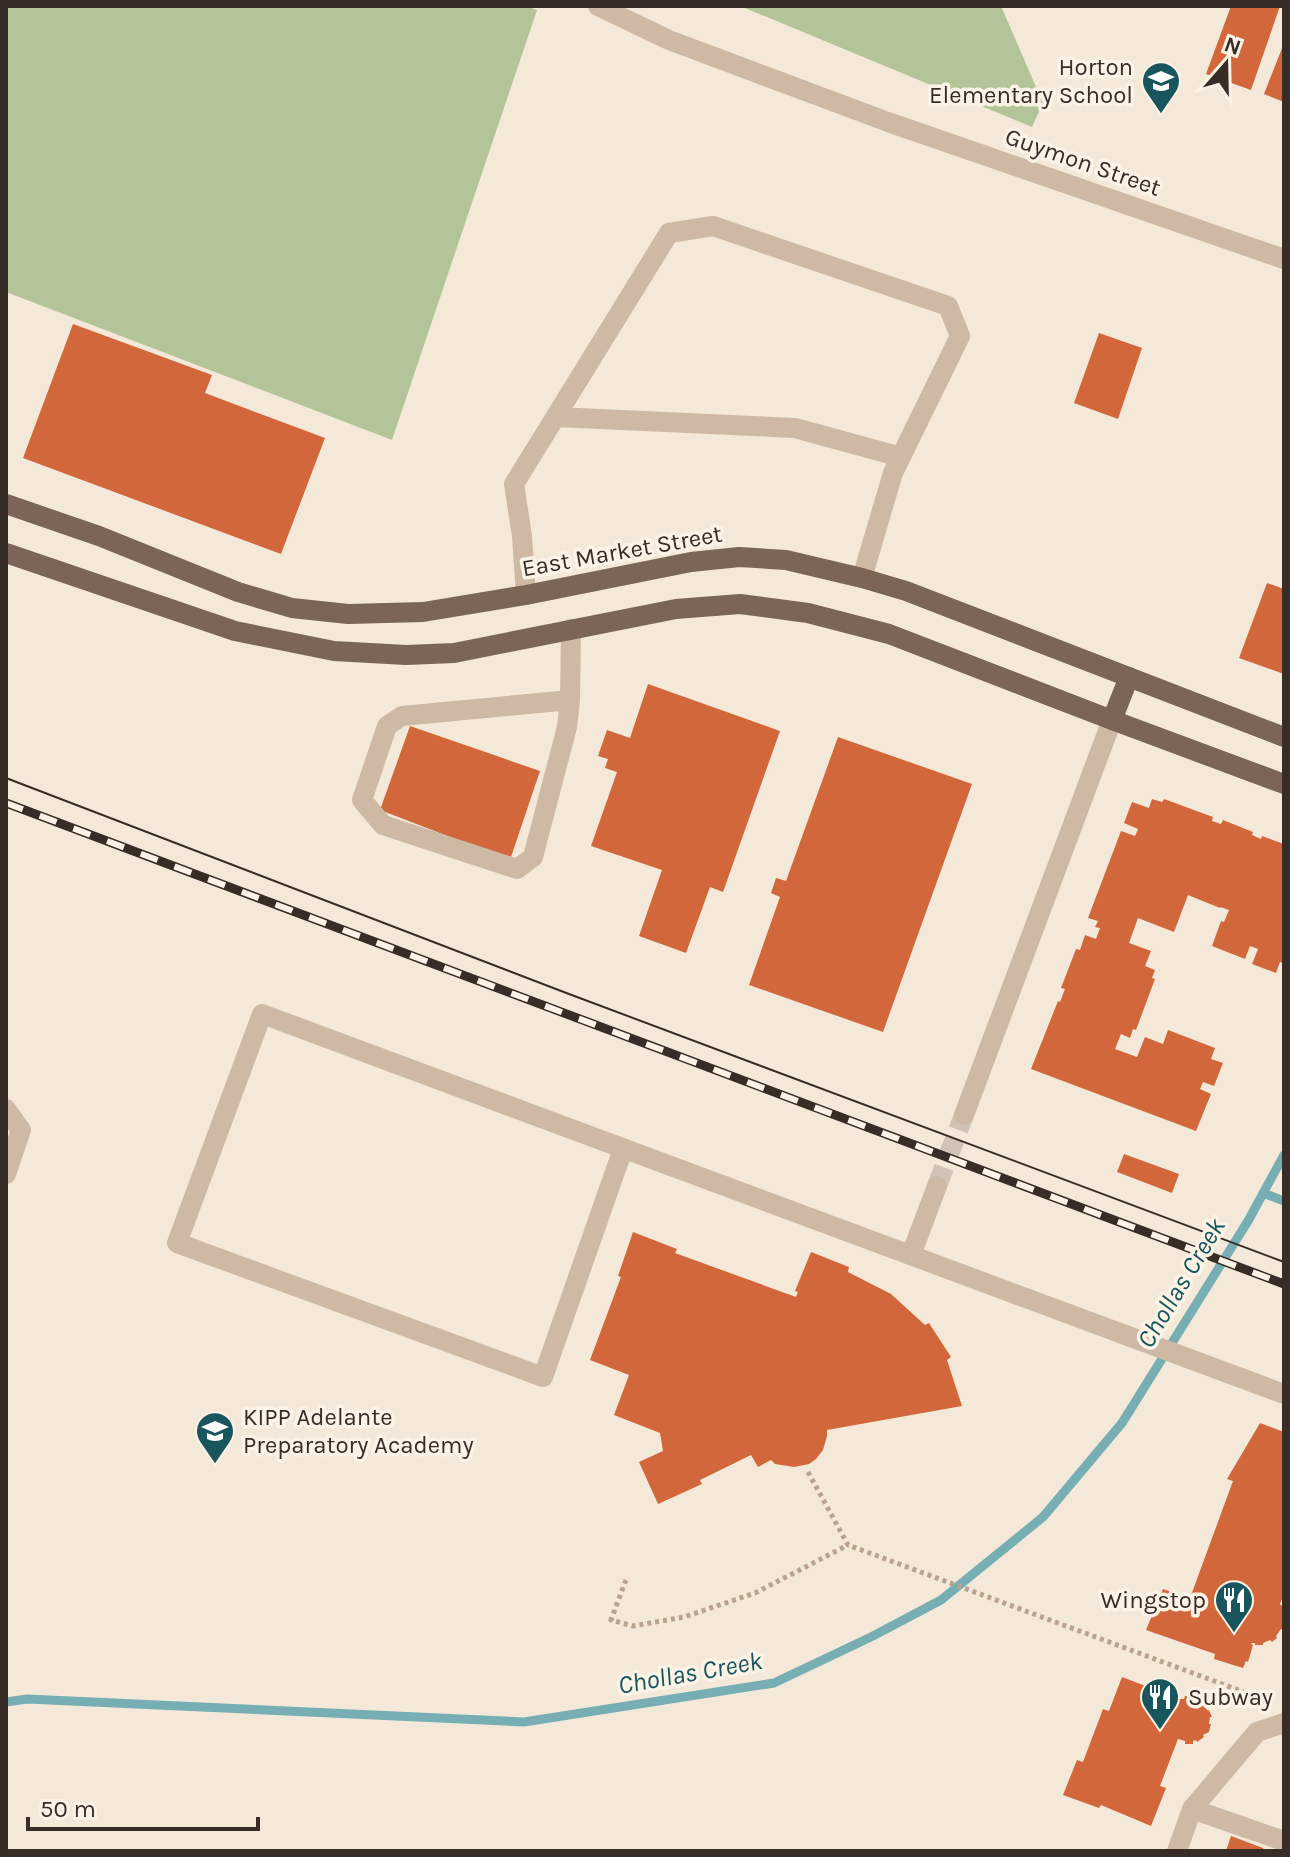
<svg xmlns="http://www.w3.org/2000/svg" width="1290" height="1857" viewBox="0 0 1290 1857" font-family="Karla,sans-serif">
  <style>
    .green { fill: #b3c498 }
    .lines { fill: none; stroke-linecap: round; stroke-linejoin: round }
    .stream { stroke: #76aeb4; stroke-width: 9 }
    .building { fill: #d1673a }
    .minor-tunnel { stroke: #cec3b5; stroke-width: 20; stroke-dasharray: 20 10; stroke-linecap: butt }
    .path { stroke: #b9a38e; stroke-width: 5; stroke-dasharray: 4 4; stroke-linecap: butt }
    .minor { stroke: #cdb9a4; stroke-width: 20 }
    .major { stroke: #7b6556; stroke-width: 20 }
    .tram { stroke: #382d26; stroke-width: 2 }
    .rail-casing { stroke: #382d26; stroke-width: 9 }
    .rail { stroke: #fbf3e6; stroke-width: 6; stroke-dasharray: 18; stroke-linecap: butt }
    .labels { text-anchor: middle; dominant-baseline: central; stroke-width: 7; stroke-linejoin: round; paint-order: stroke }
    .poi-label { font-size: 24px; fill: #382d26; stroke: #fbf3e6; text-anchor: end }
    .street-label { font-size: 24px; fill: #382d26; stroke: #fbf3e6 }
    .water-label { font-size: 26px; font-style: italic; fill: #18555d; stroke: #fbf3e6 }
  </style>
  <rect width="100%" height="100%" fill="#f4e9d9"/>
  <g class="green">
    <polygon points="6,6 526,6 537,10 392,440 6,292"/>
    <polygon points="740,6 1001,6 1043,103 1032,127"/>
  </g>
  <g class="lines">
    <g class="stream">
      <polyline points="1263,1193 1284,1201"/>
      <polyline points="6,1702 27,1699 524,1722 774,1683 873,1636 941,1600 1043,1517 1122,1423 1248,1221 1284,1155"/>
    </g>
  </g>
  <g class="building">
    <polygon points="1231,6 1280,6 1251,90 1206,74"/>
    <polygon points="1284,43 1284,102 1264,94"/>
    <polygon points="73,324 212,375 205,393 325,438 281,554 23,458"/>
    <polygon points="1099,333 1142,348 1118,419 1074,403"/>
    <polygon points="1267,583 1284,589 1284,674 1239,658"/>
    <polygon points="648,684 780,731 723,892 710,887 686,953 639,936 662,870 591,846 617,772 605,768 608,759 598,756 607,730 630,738"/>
    <polygon points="410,726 540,771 510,860 380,810"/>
    <polygon points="838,737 972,784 883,1032 749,985 780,897 771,893 776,878 786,881"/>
    <polygon points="1152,799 1162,802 1164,799 1213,817 1212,821 1221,824 1223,820 1253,832 1252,835 1261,839 1262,836 1284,844 1284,963 1280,962 1276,973 1252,964 1258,949 1250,946 1245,959 1212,946 1221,921 1224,922 1229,910 1220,907 1220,908 1188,895 1174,932 1138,918 1129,943 1151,951 1145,966 1155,970 1152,978 1155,979 1136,1030 1133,1029 1130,1038 1121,1034 1115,1049 1137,1057 1145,1037 1163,1044 1168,1030 1215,1048 1211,1059 1223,1063 1214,1086 1203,1082 1200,1089 1211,1094 1196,1131 1031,1069 1058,1001 1060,1002 1065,989 1061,988 1076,949 1080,950 1085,935 1096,939 1100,928 1095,927 1098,921 1088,918 1121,831 1135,836 1138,829 1124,823 1132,802 1149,808"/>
    <polygon points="1124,1154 1179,1174 1172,1193 1117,1172"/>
    <polygon points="633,1232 677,1249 675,1253 796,1297 798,1292 795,1291 811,1252 849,1267 848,1272 891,1294 925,1325 929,1323 951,1357 947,1360 962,1406 827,1430 827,1436 823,1450 816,1459 809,1464 794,1467 775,1464 771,1460 758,1467 751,1455 700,1480 702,1484 658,1504 639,1462 663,1451 660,1433 614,1415 629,1375 590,1360 621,1277 618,1276"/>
    <polygon points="1260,1423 1284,1432 1284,1594 1280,1604 1284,1608 1284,1630 1281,1629 1276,1636 1277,1638 1272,1642 1270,1640 1263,1643 1263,1645 1255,1645 1255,1643 1252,1643 1251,1644 1253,1645 1248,1662 1246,1661 1243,1668 1214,1659 1215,1654 1146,1630 1163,1589 1190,1598 1233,1481 1227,1479"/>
    <polygon points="1122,1677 1180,1699 1184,1699 1185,1696 1192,1697 1191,1700 1197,1701 1198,1699 1204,1703 1203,1705 1208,1711 1209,1710 1212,1717 1210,1717 1209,1724 1211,1724 1209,1732 1203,1735 1204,1737 1197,1742 1196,1740 1193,1741 1193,1744 1185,1744 1185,1741 1178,1739 1160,1786 1166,1788 1151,1826 1101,1805 1099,1808 1063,1795 1077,1760 1083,1762 1103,1709 1109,1711"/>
    <polygon points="1231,1836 1263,1848 1265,1851 1226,1851"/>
  </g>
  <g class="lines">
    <polyline class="minor-tunnel" points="937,1186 964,1115"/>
    <g class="path">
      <polyline points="808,1472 848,1545 1268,1701"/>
      <polyline points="626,1580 611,1620 633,1626 684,1617 755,1593 848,1545"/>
    </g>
    <g class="minor">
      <polyline points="598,6 669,40 888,122 1284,259"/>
      <polyline points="556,417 795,428 901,457"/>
      <polyline points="526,595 522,536 514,484 669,233 713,226 948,306 960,336 893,473 862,578"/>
      <polyline points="570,700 402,716 387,726 362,800 383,825 517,869 533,857 567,727 570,700 571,629"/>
      <polyline points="6,1109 21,1130 6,1174"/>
      <polyline points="964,1115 1112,720"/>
      <polyline points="623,1149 543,1377 177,1243 262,1014 1284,1394"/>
      <polyline points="911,1255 937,1186"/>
      <polyline points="1192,1809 1284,1841"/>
      <polyline points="1177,1851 1192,1809 1224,1771 1257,1732 1284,1723"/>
    </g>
    <g class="major">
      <polyline points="6,504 99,536 238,592 292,608 348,614 423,612 526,595 691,562 739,557 786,560 862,578 906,591 1284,737"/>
      <polyline points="6,553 235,631 334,651 406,655 454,653 676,609 740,604 808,613 889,634 1112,720 1284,784"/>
      <polyline points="1112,720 1129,677"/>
    </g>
    <polyline class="tram" points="6,778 569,994 1284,1262"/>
    <g class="rail-casing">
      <polyline id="rail" points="6,803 1284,1284"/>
    </g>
    <use href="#rail" class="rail"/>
  </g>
  <defs>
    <g id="school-pin" transform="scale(2)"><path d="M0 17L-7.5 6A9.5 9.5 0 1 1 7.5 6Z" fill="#18555d" stroke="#fbf3e6"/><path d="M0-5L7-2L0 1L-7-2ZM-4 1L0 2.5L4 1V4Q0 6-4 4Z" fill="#fff"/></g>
    <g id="restaurant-pin" transform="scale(2)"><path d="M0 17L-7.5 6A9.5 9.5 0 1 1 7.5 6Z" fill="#18555d" stroke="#fbf3e6"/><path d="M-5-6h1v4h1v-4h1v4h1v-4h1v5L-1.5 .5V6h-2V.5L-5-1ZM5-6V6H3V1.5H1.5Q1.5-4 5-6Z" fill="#fff"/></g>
  </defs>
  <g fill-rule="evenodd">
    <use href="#school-pin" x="1161" y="81"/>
    <use href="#school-pin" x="215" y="1431"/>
    <use href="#restaurant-pin" x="1234" y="1600"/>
    <use href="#restaurant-pin" x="1160" y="1697"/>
  </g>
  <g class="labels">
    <g class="poi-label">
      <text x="1133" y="67">Horton<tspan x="1133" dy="28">Elementary School</tspan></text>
      <text x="243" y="1417" text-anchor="start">KIPP Adelante<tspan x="243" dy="28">Preparatory Academy</tspan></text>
      <text x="1206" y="1600">Wingstop</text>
      <text x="1188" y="1697" text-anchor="start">Subway</text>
    </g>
    <g class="street-label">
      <text transform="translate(1083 162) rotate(19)">Guymon Street</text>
      <text transform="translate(622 551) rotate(-10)">East Market Street</text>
    </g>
    <g class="water-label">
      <text transform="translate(1181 1283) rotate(-59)">Chollas Creek</text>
      <text transform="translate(690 1673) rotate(-10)">Chollas Creek</text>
    </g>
  </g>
  <rect width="1290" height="1857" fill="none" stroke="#382d26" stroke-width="16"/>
  <g transform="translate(1226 64) rotate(20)" stroke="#fbf3e6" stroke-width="6" paint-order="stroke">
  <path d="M0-6L14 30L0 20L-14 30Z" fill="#382d26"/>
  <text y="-12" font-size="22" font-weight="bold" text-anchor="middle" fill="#382d26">N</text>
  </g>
  <path d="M28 1817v12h230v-12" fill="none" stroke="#382d26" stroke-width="4"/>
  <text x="40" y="1817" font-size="24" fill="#382d26" stroke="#fbf3e6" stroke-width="6" paint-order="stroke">50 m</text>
</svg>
